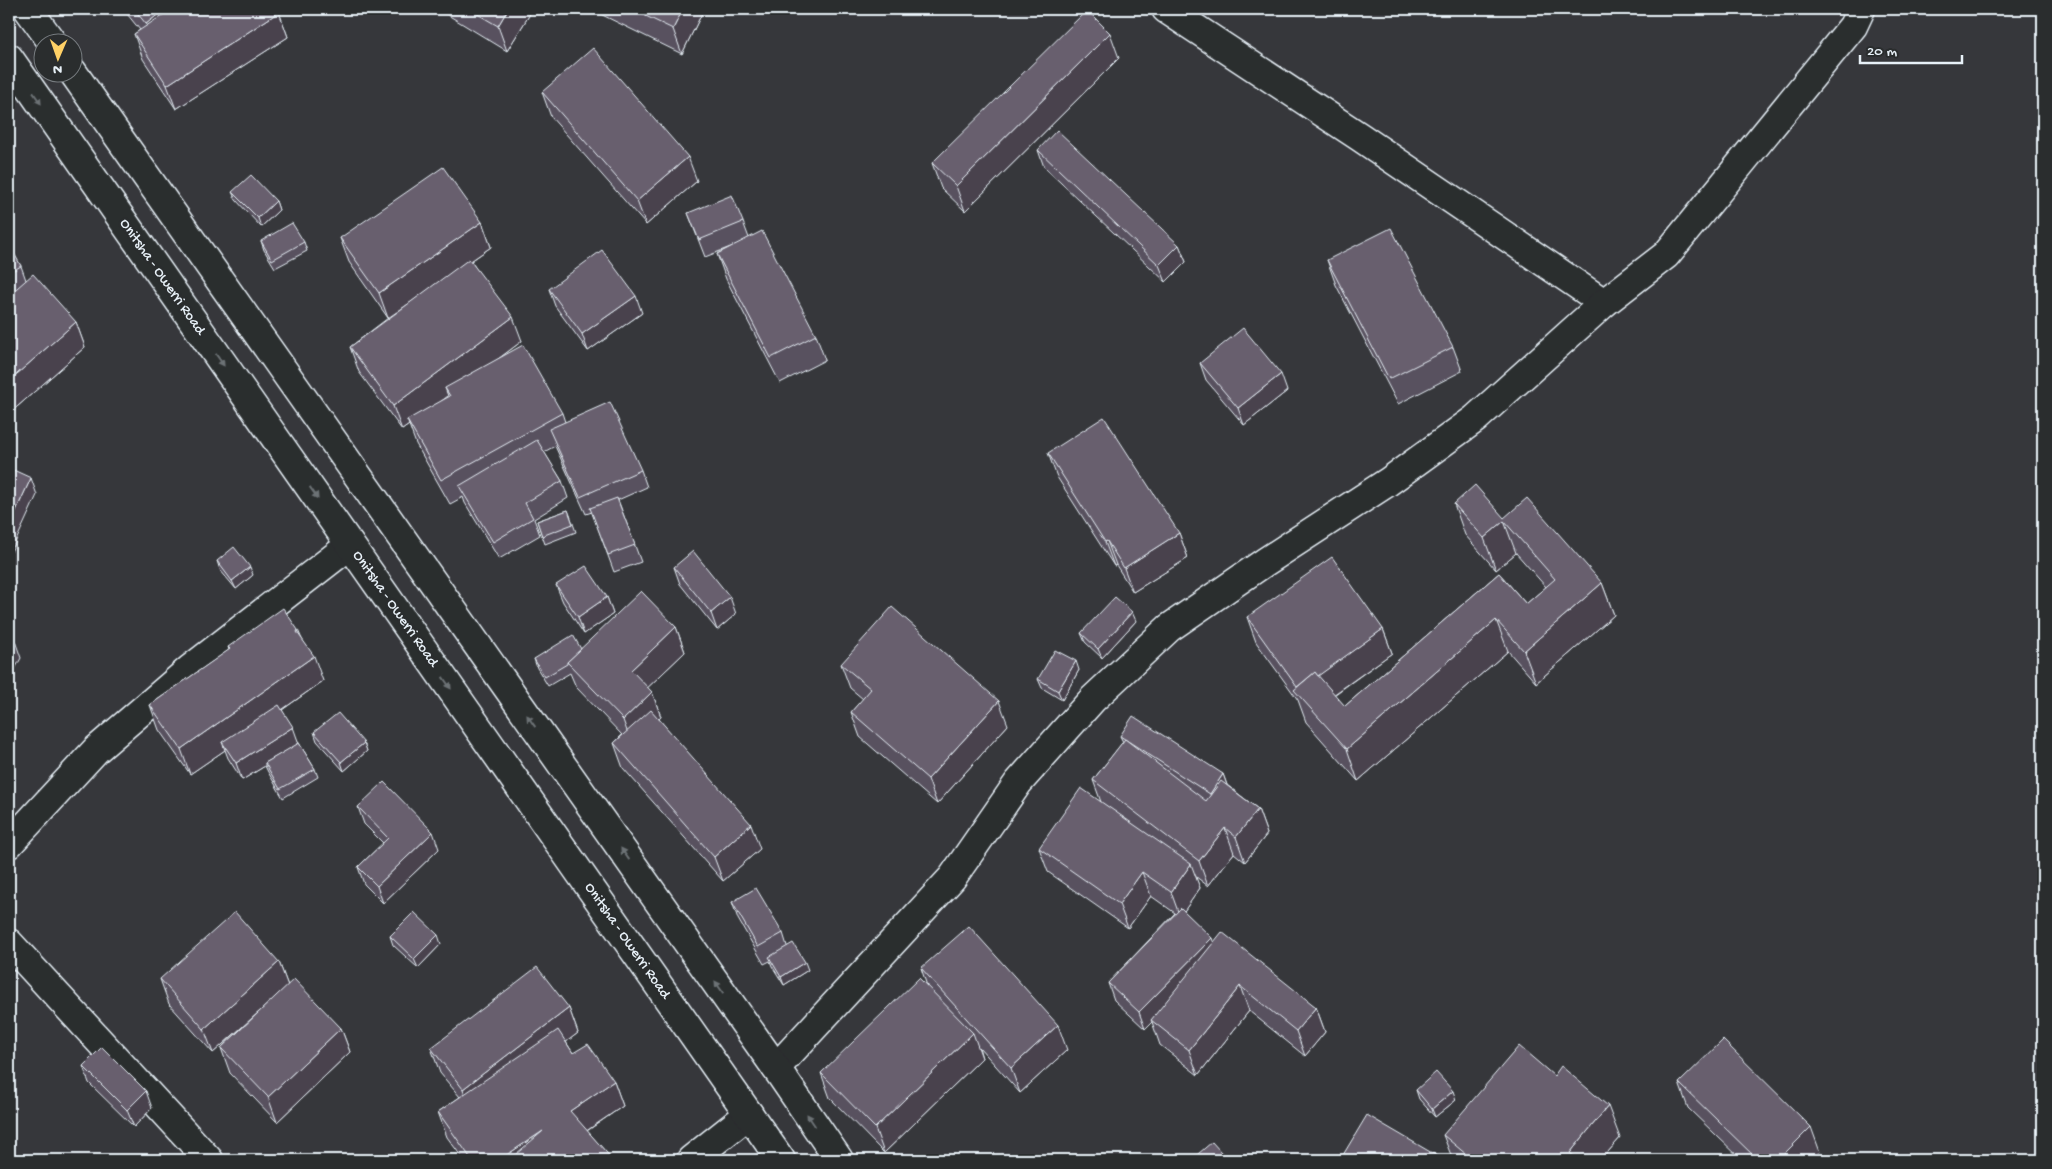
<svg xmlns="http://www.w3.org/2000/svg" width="2052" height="1169" viewBox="0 0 2052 1169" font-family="'Gochi Hand',sans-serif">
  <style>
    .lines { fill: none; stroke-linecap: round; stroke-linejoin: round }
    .street-casing { stroke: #e8f1f8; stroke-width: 31 }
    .highway-casing { stroke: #e8f1f8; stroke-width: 31 }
    .street { stroke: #2a2d2e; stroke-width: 28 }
    .highway { stroke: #2a2d2e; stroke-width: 28 }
    .wall { fill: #59515f; stroke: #e8f1f8 }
    .shaded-wall { fill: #49424d; stroke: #e8f1f8 }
    .building { fill: #685e6e; stroke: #e8f1f8 }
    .oneway { fill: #6c7275 }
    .labels { text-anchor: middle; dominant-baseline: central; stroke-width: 5; stroke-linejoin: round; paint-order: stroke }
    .street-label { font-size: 15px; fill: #e8f1f8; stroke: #2a2d2e }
  </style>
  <rect width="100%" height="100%" fill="#36373b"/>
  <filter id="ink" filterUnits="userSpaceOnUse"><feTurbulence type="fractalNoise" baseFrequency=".02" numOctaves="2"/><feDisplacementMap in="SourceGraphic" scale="10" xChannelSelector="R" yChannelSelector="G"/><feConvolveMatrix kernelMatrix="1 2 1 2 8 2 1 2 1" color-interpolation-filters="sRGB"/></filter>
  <g filter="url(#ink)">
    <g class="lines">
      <g class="street-casing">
        <g id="street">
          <polyline points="1166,9 1360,137 1604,303"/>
          <polyline points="9,844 96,750 190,669 350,545"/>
          <polyline points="9,943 209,1160"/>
          <polyline points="776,1068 952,878 1018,783 1093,699 1169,628 1265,562 1388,482 1475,419 1604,303 1666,255 1853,26 1861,9"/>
          <polyline points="691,1160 749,1114"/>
        </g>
      </g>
      <g class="highway-casing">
        <g id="highway">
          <polyline points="28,9 52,42"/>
          <polyline points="9,58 781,1160"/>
          <polyline points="72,71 776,1068 839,1160"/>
        </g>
      </g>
      <use href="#street" class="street"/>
      <use href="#highway" class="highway"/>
    </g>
    <g class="wall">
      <polygon points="123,9 277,9 279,12 288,37 176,109 143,59 134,34 140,30"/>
      <polygon points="438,9 533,9 507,51"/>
      <polygon points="590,9 704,9 682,54"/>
      <polygon points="1119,58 965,211 941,188 932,163"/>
      <polygon points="542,92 697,181 646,225 551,117"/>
      <polygon points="1038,150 1179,245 1186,262 1166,282 1044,167"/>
      <polygon points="232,192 276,201 279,210 261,227 236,200"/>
      <polygon points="688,213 743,222 749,238 816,335 825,360 780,383 726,279 717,254 733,246 705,257"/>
      <polygon points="482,222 491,247 471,261 522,341 502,356 562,413 565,422 641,470 647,487 618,500 641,562 614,572 592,512 586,514 555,446 544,452 562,481 568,498 534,519 540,535 499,559 465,503 463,497 450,504 416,444 409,425 402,430 359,372 350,347 388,318 349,262 340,238"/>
      <polygon points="261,241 304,242 307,251 275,268 264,250"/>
      <polygon points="9,247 21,266 26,280 76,322 85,347 9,414 9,295 15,290 9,293"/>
      <polygon points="1327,260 1453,347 1462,371 1398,404 1336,285"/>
      <polygon points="549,289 642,313 588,351 555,306"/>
      <polygon points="1200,363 1287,391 1244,425 1206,380"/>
      <polygon points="1048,453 1179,533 1188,558 1133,592 1116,565 1114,566 1057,477"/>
      <polygon points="1454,504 1504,518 1602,583 1614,615 1536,683 1508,651 1358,781 1306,722 1298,700 1256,642 1247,617 1383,629 1392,653 1334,695 1345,706 1499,573 1526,604 1546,587 1516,553 1496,570 1465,535"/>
      <polygon points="568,510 576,532 545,544 537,521"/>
      <polygon points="217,561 253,575 236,589 220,570"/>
      <polygon points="674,567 736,614 717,630 680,584"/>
      <polygon points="556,585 607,597 613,614 584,634 563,602"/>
      <polygon points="1136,621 1102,658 1085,642 1081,633"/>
      <polygon points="676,627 685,652 647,688 652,692 661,717 659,719 760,849 723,881 623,768 614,743 622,735 576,687 570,673 548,686 537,668 534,659"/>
      <polygon points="298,630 301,637 323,681 282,710 299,743 315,769 318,777 283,798 268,772 265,766 242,780 228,758 225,750 190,774 159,730 150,705 229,650 228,647"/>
      <polygon points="841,664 1008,725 937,804 860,737 851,712 863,699 850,688"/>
      <polygon points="1079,670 1062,700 1042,688 1038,679"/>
      <polygon points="314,732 364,743 367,751 344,771 317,741"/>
      <polygon points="1120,736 1223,774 1227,785 1258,809 1267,834 1245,862 1234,853 1208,886 1195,876 1200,888 1184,911 1214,942 1316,1007 1325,1032 1305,1056 1249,1011 1198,1075 1160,1045 1152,1022 1145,1029 1114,1000 1108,983 1175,913 1151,896 1128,928 1048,872 1039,848 1101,802 1093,780 1123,742"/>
      <polygon points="358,807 439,849 383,903 364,884 358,867 383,843 364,824"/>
      <polygon points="732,902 783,933 787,946 808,970 784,985 772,966 770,961 764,964 738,919"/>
      <polygon points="390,936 441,944 418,968 393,945"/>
      <polygon points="279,962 288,986 341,1028 350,1052 277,1122 230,1073 221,1048 263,1009 213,1053 169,1004 160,979"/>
      <polygon points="921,968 1067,1050 1020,1093 979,1047 982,1058 884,1153 830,1098 821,1073 927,986"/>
      <polygon points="569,1008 578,1033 566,1042 573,1053 614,1081 623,1106 587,1131 613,1160 464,1160 447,1137 438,1112 460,1097 440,1073 431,1048"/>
      <polygon points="83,1066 152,1108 134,1127 89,1083"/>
      <polygon points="1679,1083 1820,1152 1811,1160 1742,1160 1688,1108"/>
      <polygon points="1416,1090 1456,1100 1435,1117 1419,1099"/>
      <polygon points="1443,1135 1620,1138 1601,1160 1453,1160"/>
    </g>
    <g class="shaded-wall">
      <polygon points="165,9 203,9 155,48 146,24"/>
      <polygon points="508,9 533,9 507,51 498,26"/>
      <polygon points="683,9 704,9 682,54 673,29"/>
      <polygon points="279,12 288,37 176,109 167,85"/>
      <polygon points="1110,33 1119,58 965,211 956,186"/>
      <polygon points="688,157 697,181 646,225 637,201"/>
      <polygon points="276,201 279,210 261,227 258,218"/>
      <polygon points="482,222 491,247 388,318 379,293"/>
      <polygon points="1179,245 1186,262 1166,282 1159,265"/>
      <polygon points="636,296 642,313 588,351 582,334"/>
      <polygon points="513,317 522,341 450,395 445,388 448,396 410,425 407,420 409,425 402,430 393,406"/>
      <polygon points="76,322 85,347 9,414 9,381"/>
      <polygon points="1281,374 1287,391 1244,425 1238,408"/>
      <polygon points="31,478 37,495 9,556 9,526"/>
      <polygon points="1504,521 1516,553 1496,570 1484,538"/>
      <polygon points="1179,533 1188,558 1133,592 1124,568"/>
      <polygon points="1107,541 1116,565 1114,566 1105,542"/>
      <polygon points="250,567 253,575 236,589 232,581"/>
      <polygon points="1602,583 1614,615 1536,683 1524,651"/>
      <polygon points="607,597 613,614 584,634 578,617"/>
      <polygon points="730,597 736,614 717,630 711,613"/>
      <polygon points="1132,612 1136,621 1102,658 1098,649"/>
      <polygon points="1496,620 1508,651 1358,781 1347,749"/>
      <polygon points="676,627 685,652 640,695 631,670"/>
      <polygon points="1383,629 1392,653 1312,710 1299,689"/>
      <polygon points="15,641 21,658 9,680 9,652"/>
      <polygon points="314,656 323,681 226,749 222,742 225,750 190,774 181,749"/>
      <polygon points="1076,661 1079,670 1062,700 1058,691"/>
      <polygon points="652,692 661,717 632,745 623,720"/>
      <polygon points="999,701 1008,725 937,804 928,779"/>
      <polygon points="293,727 299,744 265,763 265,766 242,780 236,763"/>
      <polygon points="364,743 367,751 344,771 341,762"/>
      <polygon points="1223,774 1229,791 1216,811 1210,794"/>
      <polygon points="1258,809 1267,834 1245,862 1236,837"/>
      <polygon points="751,824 760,849 723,881 714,857"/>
      <polygon points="1225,828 1234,853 1208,886 1199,861"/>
      <polygon points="433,832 439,849 383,903 377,886"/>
      <polygon points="1191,864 1200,888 1180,917 1171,892"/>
      <polygon points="1142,872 1151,896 1128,928 1119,904"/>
      <polygon points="438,935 441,944 418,968 414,959"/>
      <polygon points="1212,938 1218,955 1151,1020 1152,1022 1145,1029 1139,1012"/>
      <polygon points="279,962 288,986 213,1053 204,1029"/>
      <polygon points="805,962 808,970 784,985 781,977"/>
      <polygon points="1240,986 1249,1011 1198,1075 1189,1050"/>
      <polygon points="1316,1007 1325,1032 1305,1056 1296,1031"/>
      <polygon points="569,1008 578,1033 472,1114 463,1089"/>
      <polygon points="1058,1025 1067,1050 1020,1093 1011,1068"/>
      <polygon points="341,1028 350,1052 277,1122 268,1097"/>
      <polygon points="973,1033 982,1058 884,1153 875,1128"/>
      <polygon points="614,1081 623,1106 579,1136 570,1111"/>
      <polygon points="146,1091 152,1108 134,1127 127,1110"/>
      <polygon points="1453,1091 1456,1100 1435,1117 1432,1109"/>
      <polygon points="1608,1106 1620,1138 1601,1160 1572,1160 1570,1153"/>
      <polygon points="1811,1127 1820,1152 1811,1160 1778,1160"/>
      <polygon points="543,1131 545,1160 499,1160"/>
    </g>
    <g class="building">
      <polygon points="134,9 165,9 146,24"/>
      <polygon points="172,9 277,9 279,12 167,85 134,34"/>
      <polygon points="469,9 508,9 498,26"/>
      <polygon points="631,9 683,9 673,29"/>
      <polygon points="1087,10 1110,33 956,186 932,163"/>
      <polygon points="593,48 688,157 637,201 542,92"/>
      <polygon points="1057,130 1179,245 1159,265 1038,150"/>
      <polygon points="443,167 482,222 379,293 340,238"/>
      <polygon points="251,175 276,201 258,218 232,192"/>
      <polygon points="732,195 743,222 699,240 688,213"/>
      <polygon points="292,223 304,242 272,260 261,241"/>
      <polygon points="1391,228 1453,347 1389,379 1327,260"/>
      <polygon points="762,231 816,335 771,358 717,254"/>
      <polygon points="10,246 21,266 9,273 9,247"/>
      <polygon points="602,250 636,296 582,334 549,289"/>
      <polygon points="469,259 513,317 393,406 350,347"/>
      <polygon points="33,274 76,322 9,381 9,295"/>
      <polygon points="1243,328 1281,374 1238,408 1200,363"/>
      <polygon points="523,345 562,413 441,480 407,420 450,396 445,388"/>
      <polygon points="610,402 641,470 580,497 549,429"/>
      <polygon points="1104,417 1179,533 1124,568 1107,541 1105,542 1048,453"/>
      <polygon points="537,440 562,481 525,503 533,518 493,542 459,486"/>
      <polygon points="9,468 31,478 9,526"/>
      <polygon points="1475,485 1504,518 1527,498 1602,583 1524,651 1496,620 1347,749 1294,690 1315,672 1345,706 1499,573 1526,604 1555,579 1504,521 1484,538 1454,504"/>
      <polygon points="617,498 635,545 608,555 590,508"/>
      <polygon points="568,510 573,524 542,536 537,521"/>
      <polygon points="234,547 250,567 232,581 217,561"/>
      <polygon points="693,551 730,597 711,613 674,567"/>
      <polygon points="1332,557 1383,629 1318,676 1315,672 1297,687 1247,617"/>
      <polygon points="586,566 607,597 578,617 556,585"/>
      <polygon points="641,591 676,627 631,670 652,692 623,720 567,662"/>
      <polygon points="1115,597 1132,612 1098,649 1081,633"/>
      <polygon points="892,607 999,701 928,779 851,712 871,689 841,664"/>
      <polygon points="283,608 298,630 297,632 314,656 181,749 150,705 230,649 228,647"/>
      <polygon points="573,635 581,649 567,662 567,664 545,677 534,659"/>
      <polygon points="9,638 15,641 9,652"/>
      <polygon points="1055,650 1076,661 1058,691 1038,679"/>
      <polygon points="279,705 293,727 236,763 222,742"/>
      <polygon points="651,710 751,824 714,857 614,743"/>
      <polygon points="338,713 364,743 341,762 314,732"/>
      <polygon points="1133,716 1223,774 1210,794 1120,736"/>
      <polygon points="1125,739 1206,801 1221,781 1258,809 1236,837 1225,828 1199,861 1093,780"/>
      <polygon points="299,743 315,769 280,789 265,763"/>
      <polygon points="384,782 433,832 377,886 358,867 388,838 358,807"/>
      <polygon points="1081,788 1191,864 1171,892 1142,872 1119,904 1039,848"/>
      <polygon points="756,888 783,933 758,947 732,902"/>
      <polygon points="1181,908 1212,938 1139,1012 1108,983"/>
      <polygon points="235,912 279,962 204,1029 160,979"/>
      <polygon points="414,912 438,935 414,959 390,936"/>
      <polygon points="969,926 1058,1025 1011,1068 921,968"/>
      <polygon points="1222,932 1316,1007 1296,1031 1240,986 1189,1050 1151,1020"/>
      <polygon points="793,943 805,962 781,977 769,957"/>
      <polygon points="537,967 569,1008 463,1089 431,1048"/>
      <polygon points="919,978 973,1033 875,1128 821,1073"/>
      <polygon points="294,979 341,1028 268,1097 221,1048"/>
      <polygon points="558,1030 573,1053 588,1044 614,1081 570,1111 613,1160 509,1160 543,1131 499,1160 472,1160 438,1112"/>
      <polygon points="1723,1040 1811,1127 1778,1160 1758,1160 1679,1083"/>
      <polygon points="1519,1046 1554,1076 1561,1066 1608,1106 1570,1153 1579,1160 1463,1160 1467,1155 1443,1135"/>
      <polygon points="102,1047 146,1091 127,1110 83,1066"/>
      <polygon points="1436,1072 1453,1091 1432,1109 1416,1090"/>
      <polygon points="1367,1115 1444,1160 1340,1160"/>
      <polygon points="1212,1142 1228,1160 1191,1160"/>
    </g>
    <defs><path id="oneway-solid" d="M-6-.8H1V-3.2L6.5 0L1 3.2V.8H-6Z" transform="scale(1.25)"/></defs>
    <g class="oneway">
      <use href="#oneway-solid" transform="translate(37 98) rotate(55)"/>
      <use href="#oneway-solid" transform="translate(220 360) rotate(55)"/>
      <use href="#oneway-solid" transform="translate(314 493) rotate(55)"/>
      <use href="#oneway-solid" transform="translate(447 683) rotate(55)"/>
      <use href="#oneway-solid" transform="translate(531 721) rotate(-125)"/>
      <use href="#oneway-solid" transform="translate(625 854) rotate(-125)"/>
      <use href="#oneway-solid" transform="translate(719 987) rotate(-125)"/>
      <use href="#oneway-solid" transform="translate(811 1120) rotate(-124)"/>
    </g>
  </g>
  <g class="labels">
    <g class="street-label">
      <text transform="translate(162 277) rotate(55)">Onitsha - Owerri Road</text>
      <text transform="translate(395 609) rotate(55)">Onitsha - Owerri Road</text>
      <text transform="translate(627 941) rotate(55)">Onitsha - Owerri Road</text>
    </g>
  </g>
  <rect width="2052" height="1169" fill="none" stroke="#2a2d2e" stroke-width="30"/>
  <rect x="15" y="15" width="2022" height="1139" fill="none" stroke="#e8f1f8" stroke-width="2" filter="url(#ink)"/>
  <g transform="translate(58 58) rotate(182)"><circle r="24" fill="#2a2d2e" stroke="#767b7f"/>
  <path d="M0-4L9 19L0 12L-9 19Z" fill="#ffd166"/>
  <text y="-8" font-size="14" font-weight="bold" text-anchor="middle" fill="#e8f1f8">N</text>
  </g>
  <path d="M1860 55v8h102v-8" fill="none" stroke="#e8f1f8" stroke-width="2.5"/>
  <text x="1867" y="55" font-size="15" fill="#e8f1f8" stroke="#2a2d2e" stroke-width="4" paint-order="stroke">20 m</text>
</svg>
